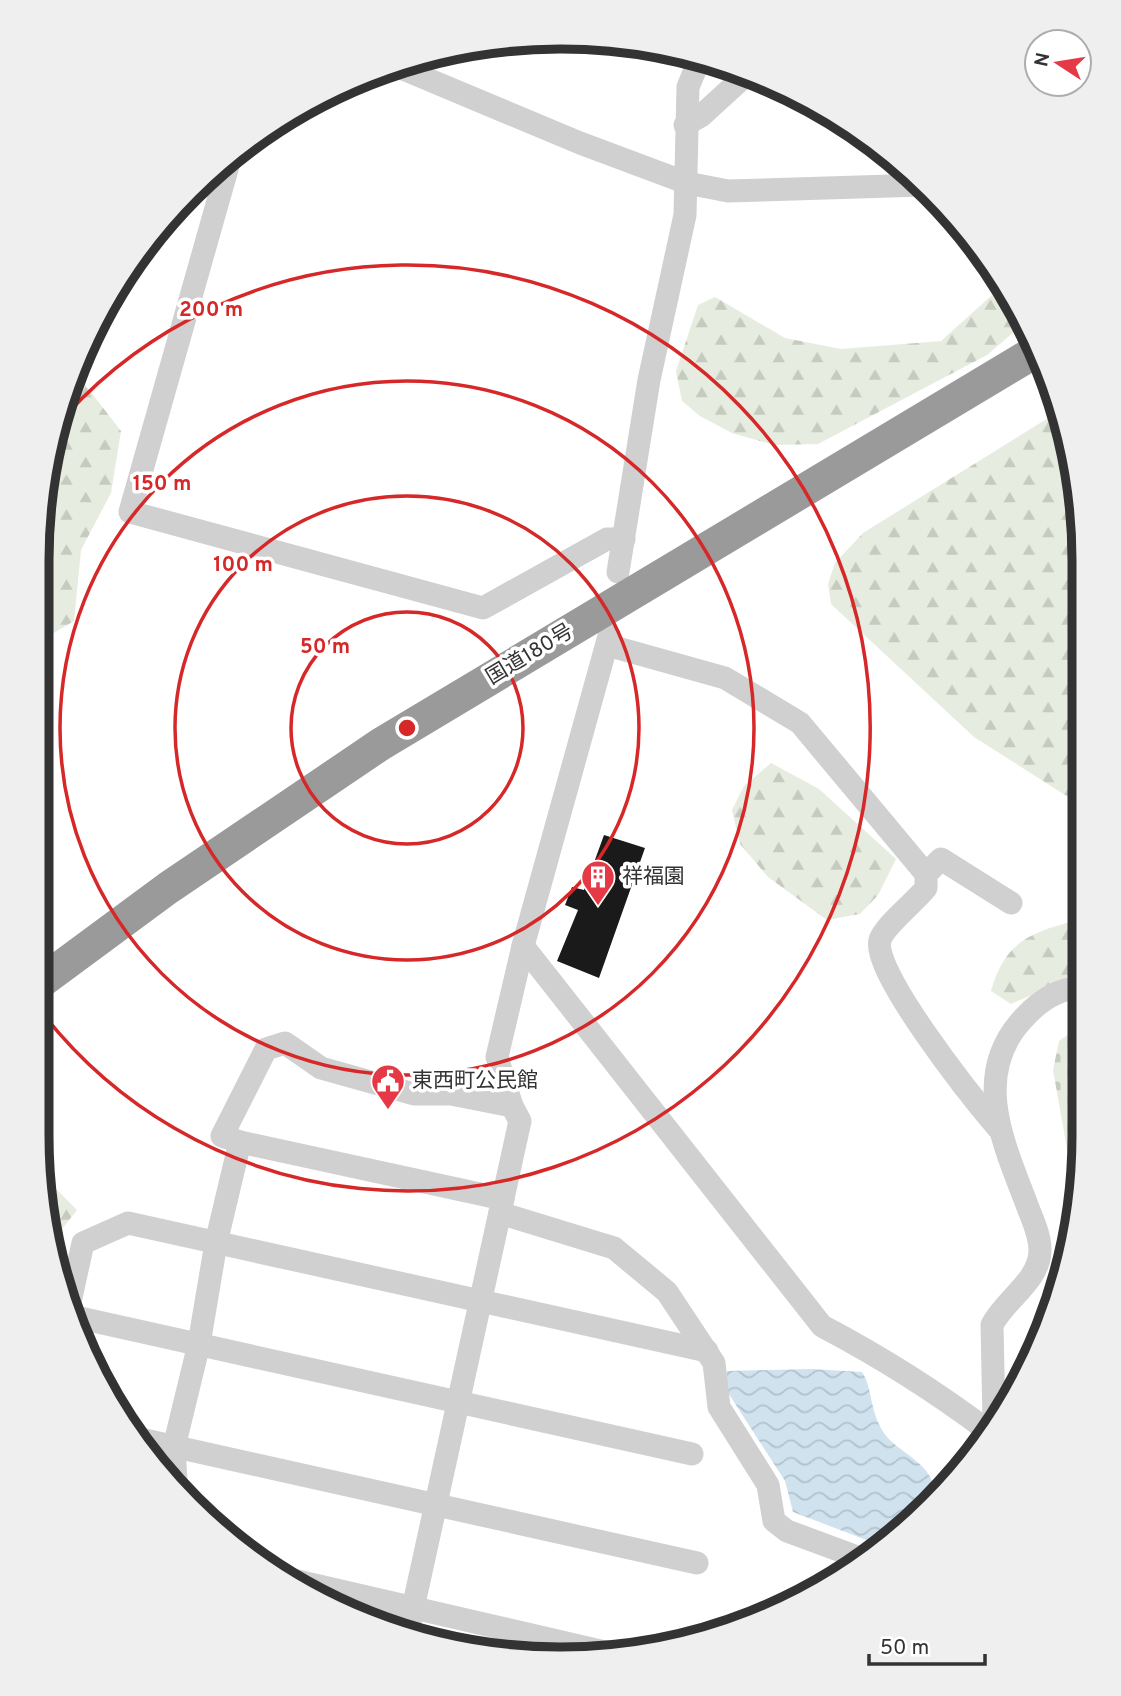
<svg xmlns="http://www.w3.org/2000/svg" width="1121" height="1696" viewBox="0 0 1121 1696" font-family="Overpass,'Noto Sans JP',sans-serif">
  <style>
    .forest { fill: url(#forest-firs) }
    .cemetery { fill: url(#cemetery-stones) }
    .water { fill: url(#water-waves) }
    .building { fill: #1a1a1a }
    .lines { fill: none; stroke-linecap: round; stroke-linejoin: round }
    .minor { stroke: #d0d0d0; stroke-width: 23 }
    .highway { stroke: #9a9a9a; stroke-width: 33 }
    .ring { fill: none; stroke: #d62828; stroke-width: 3.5 }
    .labels { text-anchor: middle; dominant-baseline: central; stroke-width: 7; stroke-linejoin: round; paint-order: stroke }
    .street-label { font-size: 21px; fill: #333; stroke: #fff }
    .poi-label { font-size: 21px; fill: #333; stroke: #fff; text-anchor: start }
    .rim { fill: none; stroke: #333; stroke-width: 9 }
    .centre { fill: #d62828; stroke: #fff; stroke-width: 3.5 }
    .ring-label { font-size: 21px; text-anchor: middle; font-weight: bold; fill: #d62828; stroke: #fff; stroke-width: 7; stroke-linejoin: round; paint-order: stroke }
  </style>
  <defs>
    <pattern id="forest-firs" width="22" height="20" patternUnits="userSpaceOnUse" patternTransform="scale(1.75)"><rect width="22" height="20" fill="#e6ecdf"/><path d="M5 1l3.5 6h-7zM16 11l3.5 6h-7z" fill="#c6cbc0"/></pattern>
    <pattern id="cemetery-stones" width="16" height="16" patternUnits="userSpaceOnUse" patternTransform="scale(1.75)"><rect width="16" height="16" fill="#e6ecdf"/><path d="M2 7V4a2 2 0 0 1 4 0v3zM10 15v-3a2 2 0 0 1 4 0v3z" fill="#c6cbc0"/></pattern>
    <pattern id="water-waves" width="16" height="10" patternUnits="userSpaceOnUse" patternTransform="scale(1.75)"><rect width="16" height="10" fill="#cfe2ee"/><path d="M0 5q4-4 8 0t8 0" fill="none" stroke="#b2c2cd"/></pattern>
  </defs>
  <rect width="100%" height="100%" fill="#fff"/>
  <g class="forest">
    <polygon points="1001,287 1004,287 1023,318 1021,326 987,355 818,444 774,445 732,433 700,416 682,401 676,371 698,305 715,297 785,338 841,349 941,341"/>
    <polygon points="76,379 83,382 121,431 111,493 81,550 74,621 40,641 41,492"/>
    <polygon points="1061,410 1067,425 1083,527 1082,801 1065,795 974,737 831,604 828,584 835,563 863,533"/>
    <polygon points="771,763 819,789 896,859 878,895 860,914 827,920 768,877 740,844 732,810 744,786"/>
    <path d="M1077 920H1081V984L1046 989 1011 1004 991 991C1005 941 1030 933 1077 920Z"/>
    <polygon points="43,1176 77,1210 54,1239"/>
  </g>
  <polygon class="cemetery" points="1081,1026 1080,1204 1078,1211 1053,1070 1059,1041"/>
  <path class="water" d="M811 1369 862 1372C873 1387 869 1415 887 1437 905 1457 938 1466 933 1498L877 1544 793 1512 785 1481 725 1388 727 1371Z"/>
  <polygon class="building" points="604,835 645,848 599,978 557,961 578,910 565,905 572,887 584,890"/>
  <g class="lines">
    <g class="minor">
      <polyline points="396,66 580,143 687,183 728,191 923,185"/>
      <polyline points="685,125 701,116 748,73"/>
      <polyline points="231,155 130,512 483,608 607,539 624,539"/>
      <polyline points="618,572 649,380 685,215 688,87 700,58"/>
      <path d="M607 645 725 678 800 723 926 874V888C915 902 884 926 880 940 871 971 974 1100 998 1128"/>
      <polyline points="926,874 941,859 1011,903"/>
      <path d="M523 946 822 1326C881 1357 935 1391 988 1431"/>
      <polyline points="240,1142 503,1199"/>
      <polyline points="500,1213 614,1248 667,1292 714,1363 719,1407 768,1485 774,1521 787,1531 860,1558"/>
      <polyline points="68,1311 83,1243 128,1223 707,1351"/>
      <polyline points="71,1316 692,1454"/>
      <path d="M994 1421 992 1325C1005 1299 1040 1281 1040 1250 1040 1234 1032 1219 1027 1205 1004 1144 971 1076 1022 1020 1037 1003 1057 988 1081 988"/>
      <polyline points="136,1438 697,1563"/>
      <polyline points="176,1481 174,1447 199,1344 216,1243 240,1142 222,1136 266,1049 285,1043 321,1068 414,1094 451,1094 512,1106"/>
      <polyline points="293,1580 609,1653"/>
      <polyline points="408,1631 520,1121 512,1106 497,1057 523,946 609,636"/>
    </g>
    <polyline class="highway" points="38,984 168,888 381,744 1038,350"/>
  </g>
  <g class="ring">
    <circle cx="407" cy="728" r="116"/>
    <circle cx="407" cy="728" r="232"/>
    <circle cx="407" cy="728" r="347"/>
    <path d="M66 415A463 463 0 1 1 40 1010"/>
  </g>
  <defs>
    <g id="building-pin" transform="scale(1.75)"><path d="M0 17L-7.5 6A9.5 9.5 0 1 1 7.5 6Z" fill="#e63946" stroke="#fff"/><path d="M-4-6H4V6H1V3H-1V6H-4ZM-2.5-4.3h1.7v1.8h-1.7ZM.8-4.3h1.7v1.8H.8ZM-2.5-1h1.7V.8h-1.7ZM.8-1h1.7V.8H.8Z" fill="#fff"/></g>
    <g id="civic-pin" transform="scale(1.75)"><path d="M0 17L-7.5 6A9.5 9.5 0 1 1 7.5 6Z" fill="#e63946" stroke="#fff"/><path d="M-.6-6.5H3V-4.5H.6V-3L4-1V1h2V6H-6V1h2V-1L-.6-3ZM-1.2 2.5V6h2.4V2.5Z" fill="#fff"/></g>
  </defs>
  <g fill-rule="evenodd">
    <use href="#building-pin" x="598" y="877"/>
    <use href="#civic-pin" x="388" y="1081"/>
  </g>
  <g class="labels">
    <g class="street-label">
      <text transform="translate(530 655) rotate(-31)">国道180号</text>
    </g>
    <g class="poi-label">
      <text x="622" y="877">祥福園</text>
      <text x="412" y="1081">東西町公民館</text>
    </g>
  </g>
  <path d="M0 0H1121V1696H0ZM560 49H561A511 511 0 0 1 1072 560V1136A511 511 0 0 1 561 1647H560A511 511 0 0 1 49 1136V560A511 511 0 0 1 560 49Z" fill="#efefef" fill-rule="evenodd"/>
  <path class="rim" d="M560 49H561A511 511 0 0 1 1072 560V1136A511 511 0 0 1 561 1647H560A511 511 0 0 1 49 1136V560A511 511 0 0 1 560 49Z"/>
  <circle cx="407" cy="728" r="10" class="centre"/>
  <g class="ring-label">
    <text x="211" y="316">200 m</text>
    <text x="162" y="490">150 m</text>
    <text x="243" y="571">100 m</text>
    <text x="325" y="653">50 m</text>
  </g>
  <g transform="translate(1058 63) rotate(282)"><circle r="33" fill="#ffffff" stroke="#adadad" stroke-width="2"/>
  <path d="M0-5L12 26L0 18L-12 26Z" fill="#e63946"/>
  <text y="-10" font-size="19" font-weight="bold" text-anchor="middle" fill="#333333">N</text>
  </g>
  <path d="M869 1654v10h116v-10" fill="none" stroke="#333333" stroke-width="3.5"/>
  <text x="880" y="1654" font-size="21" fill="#333333" stroke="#ffffff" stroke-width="5" paint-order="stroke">50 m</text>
</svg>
